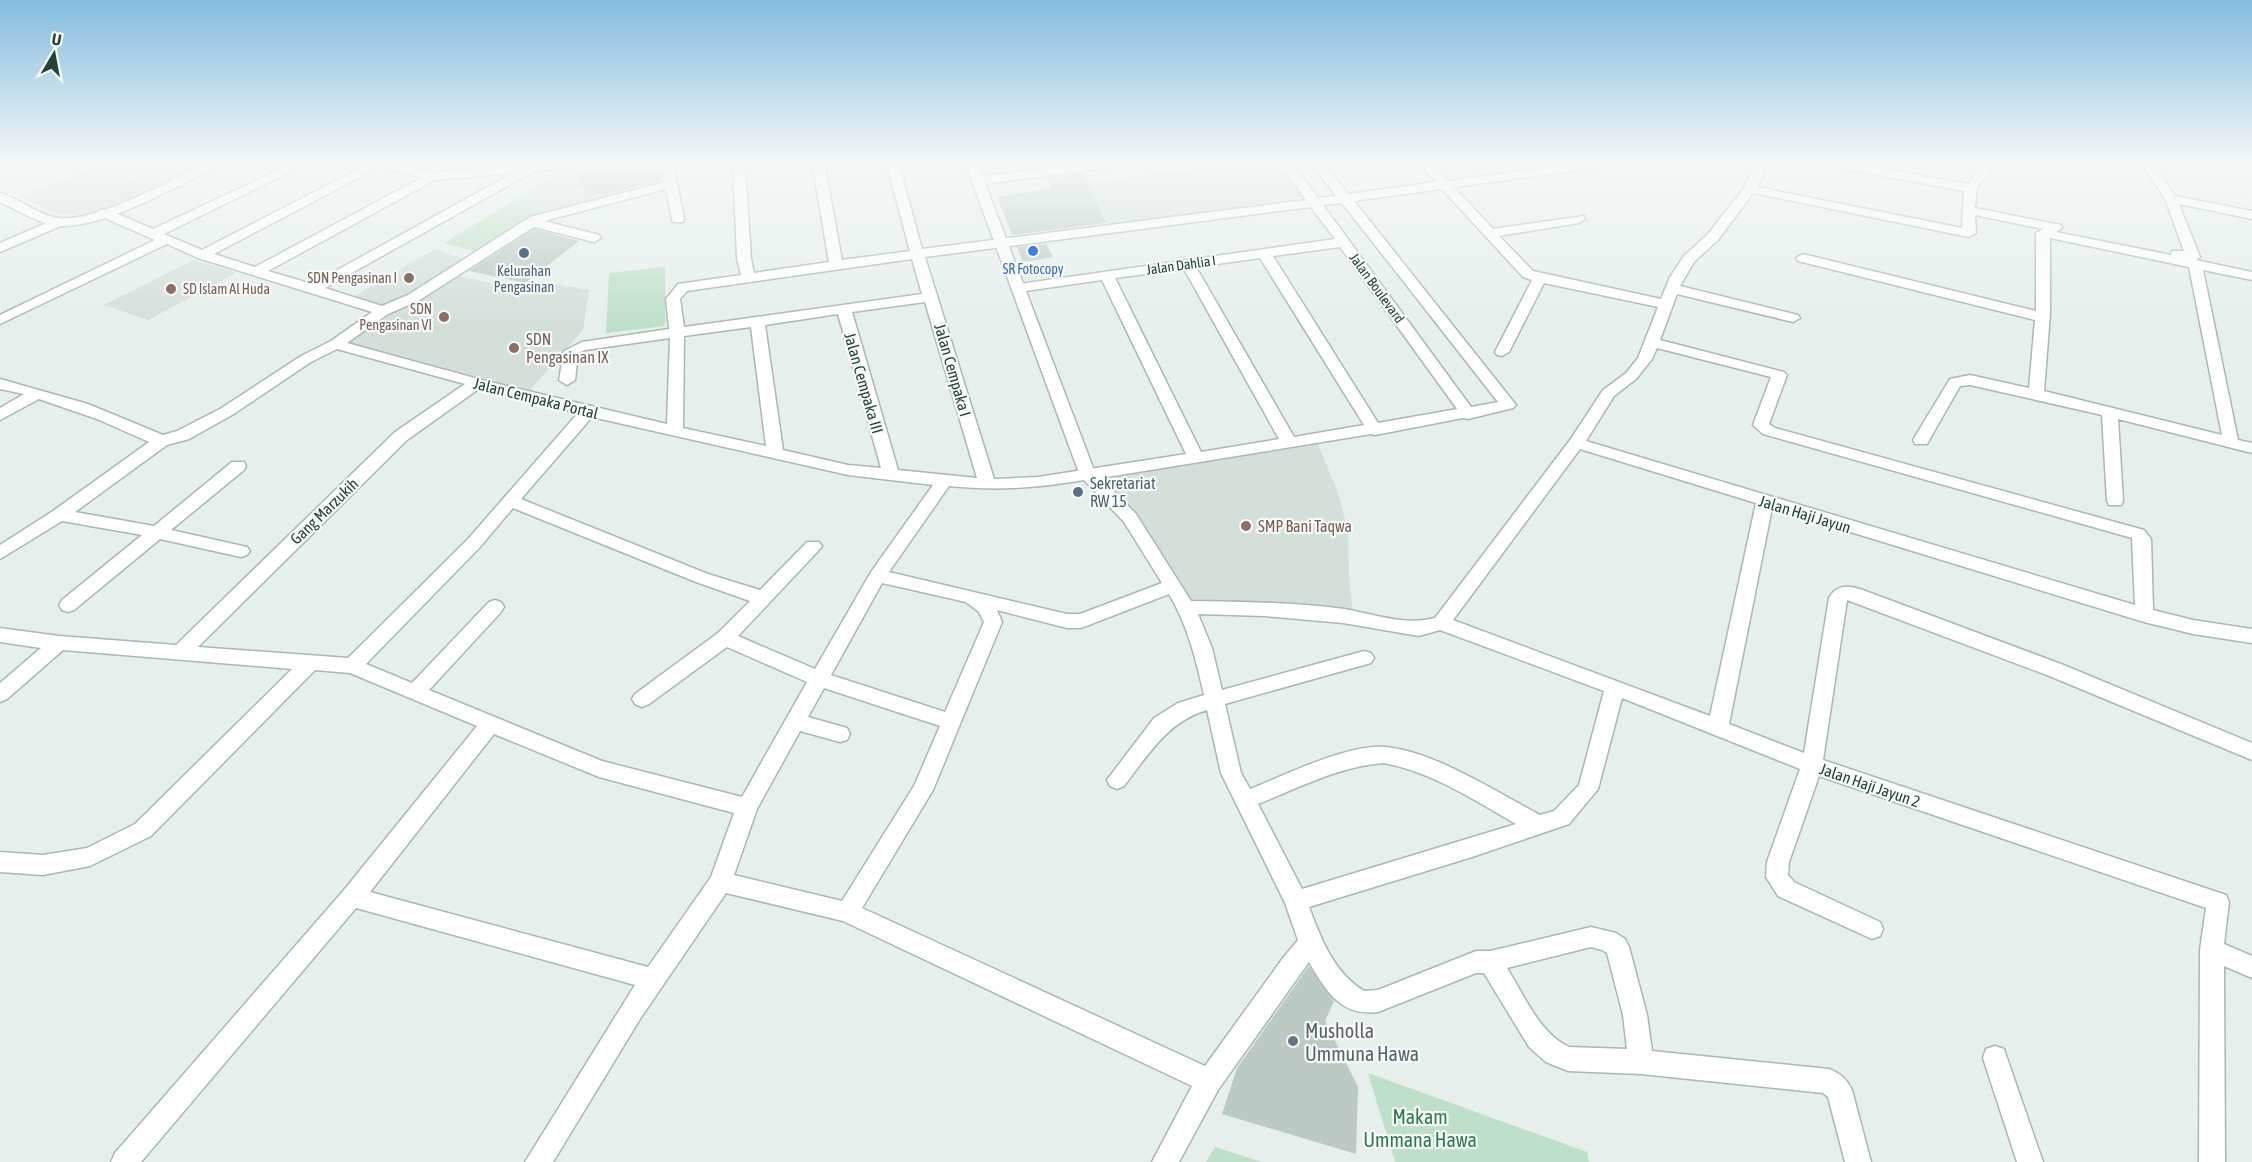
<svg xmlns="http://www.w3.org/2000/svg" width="2252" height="1162" viewBox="0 0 2252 1162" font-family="'Asap Condensed',sans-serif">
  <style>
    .built { fill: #d4dfda }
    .green { fill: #bfe0c8 }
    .building { fill: #bbcac4 }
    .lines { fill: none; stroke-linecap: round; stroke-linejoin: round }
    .minor-casing { stroke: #a8b8b2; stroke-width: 3 }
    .tertiary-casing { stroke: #a8b8b2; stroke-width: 3 }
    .minor { fill: #fff; fill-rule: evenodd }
    .tertiary { fill: #fff; fill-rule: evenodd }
    .shop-dot { fill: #3f7fe0; stroke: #f7fbf9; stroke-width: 2 }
    .service-dot { fill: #5c6f8a; stroke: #f7fbf9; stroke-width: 2 }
    .education-dot { fill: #8d6e63; stroke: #f7fbf9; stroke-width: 2 }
    .worship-dot { fill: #6b7280; stroke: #f7fbf9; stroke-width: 2 }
    .labels { text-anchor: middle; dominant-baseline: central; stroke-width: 4.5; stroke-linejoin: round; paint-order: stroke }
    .far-street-label { font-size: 14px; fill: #24423a; stroke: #f7fbf9 }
    .far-shop-label { font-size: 14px; fill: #366cbe; stroke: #f7fbf9 }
    .far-service-label { font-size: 14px; fill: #4e5e75; stroke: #f7fbf9 }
    .far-education-label { font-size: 14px; fill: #785e54; stroke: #f7fbf9; text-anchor: end }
    .education-label { font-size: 16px; fill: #785e54; stroke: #f7fbf9; text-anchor: start }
    .street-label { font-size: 16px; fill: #24423a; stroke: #f7fbf9 }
    .service-label { font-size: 16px; fill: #4e5e75; stroke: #f7fbf9; text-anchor: start }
    .near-worship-label { font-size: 20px; fill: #5b616d; stroke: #f7fbf9; text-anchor: start }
    .near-park-label { font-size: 20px; fill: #2d7a4b; stroke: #f7fbf9 }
  </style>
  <rect width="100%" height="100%" fill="#e6efeb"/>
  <g class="built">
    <polygon points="103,162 214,162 158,187 100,163"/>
    <polygon points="1242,162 1275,162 1303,197 1107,227 1086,183"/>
    <polygon points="101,165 155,188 114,207 94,213 78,215 59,214 18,197"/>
    <polygon points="580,165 577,187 609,197 550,212 541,212 510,203 566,166"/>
    <polygon points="435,249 464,259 397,301 377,306 351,298"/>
    <polygon points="194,260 236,273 148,320 104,305"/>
    <polygon points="453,275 535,293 549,283 589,290 583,330 529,391 348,342"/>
    <polygon points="1318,444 1338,493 1348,531 1349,576 1353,612 1189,603 1180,582 1141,521 1104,478"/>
  </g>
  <g class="green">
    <polygon points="510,203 541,212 475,252 444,243"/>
    <polygon points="665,267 665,326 606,333 609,273"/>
    <polygon points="1368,1073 1587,1152 1589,1162 1395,1162"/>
    <polygon points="1215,1147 1262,1162 1206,1162"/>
  </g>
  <g class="building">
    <polygon points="610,162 659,162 662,177 659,181 605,195 577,187 580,169 589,168 596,163"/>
    <polygon points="1082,173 1106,223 1012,235 997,197 1051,188 1047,178"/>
    <polygon points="534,229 579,241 525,283 469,271"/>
    <polygon points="1046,244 1053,257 1023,262 1017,247"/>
    <polygon points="1309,966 1334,1001 1325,1021 1358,1087 1356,1154 1222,1114 1237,1068"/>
  </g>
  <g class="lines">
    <g class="minor-casing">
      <g id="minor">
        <path d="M295 162H310L164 234 202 250 372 162H391L432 173 555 162H594L588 166 534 171 325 288 382 306 408 295 530 217 665 182 661 162H673L684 219 683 222H673L672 219 666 189 544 221 599 235 601 238 594 242 534 227 418 301 388 314 347 343 482 380 667 424 670 338 585 350 578 353 575 380 567 385 559 380 564 351 582 342 669 329 666 299 678 284 741 275 737 259 733 162H745L751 259 754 273 829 262 812 162H824L842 260 910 251 886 162H898L922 249 1306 200 1279 162H1291L1318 198 1336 196 1310 162H1322L1348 194 1436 182 1418 162H1430L1448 181 1587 162H1616L1610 166 1454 187 1493 229 1584 216 1585 219 1579 223 1499 236 1533 271 1661 299 1670 277 1684 256 1708 234 1744 188 1757 162H1769L1757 187 1962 228 1964 191 1829 166 1823 162H1846L1968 184 1983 162H1995L1977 188 1975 208 2061 225 2062 228 2056 232 2171 255 2172 251H2184L2165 199 2141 162H2153L2175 196 2252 211V219L2179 204 2200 257 2196 260 2252 272V280L2203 270 2238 440 2252 443V453L2118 419 2123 501 2121 505H2109L2107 501 2102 415 1970 385 1960 386 1927 444H1915L1913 440 1950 379 1970 375 2029 388 2035 320 1798 261 1796 258 1803 254 2036 311V233L2043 229 1975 215 1976 233 1969 237 1753 193 1718 240 1694 262 1680 286 1798 315 1800 318 1793 322 1677 294 1660 340 1784 372 1787 375 1769 424 1775 428 2144 530 2151 539 2153 610 2193 620 2252 629V643L2193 634 2144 622 1772 508 1729 724 1804 753 1829 598C1836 585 1847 585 1860 589L2061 664 2252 743V760L2047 675 1847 600 1823 760 2226 895 2229 902 2224 944 2252 956V978L2224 966 2225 1162H2199L2200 950 2206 908 1819 776 1789 862 1788 875 1794 882 1880 922 1883 929 1880 936 1872 939 1778 896 1766 877 1767 862 1800 769 1622 698 1598 789 1569 824 1472 857 1309 907C1321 939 1334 973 1364 991L1378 990 1476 951H1490L1591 927 1616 933 1625 939 1629 947 1647 1015 1652 1051 1829 1069C1840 1073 1847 1079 1852 1090L1871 1162H1845L1828 1097 1823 1093 1641 1074 1568 1071 1546 1062 1529 1047 1484 973H1476L1378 1012C1341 1017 1326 991 1309 962L1218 1090 1179 1162H1152L1192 1086 843 921 726 893 640 1019 553 1162H525L635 985 356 908 141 1162H111L115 1153 344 890 477 726 350 673 315 670 151 836 90 866 43 875 0 872V852L43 855 87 848 135 824 292 669 63 650 7 699 0 702V683L41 648 0 642V628L59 636 176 645 395 432 465 384 337 349 311 362 232 415 189 439 167 445 75 512 154 526 232 462H244L246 466 244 470 171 530 247 547 250 551 247 555 241 557 160 539 74 610 68 612 62 610 59 605 62 600 142 535 62 521 0 559V545L53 511 149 442 97 419 39 399 0 420V408L24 394 0 389V379L88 404 163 435 177 431 220 409 301 356 331 341 372 312 198 258 167 244 0 324V315L155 240 100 216 98 213 100 210H108L153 229ZM381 166 421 178 255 267 214 254ZM513 173 312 284 268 271 435 180ZM1442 189 1523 277 1532 280 1495 352 1497 355 1502 356 1509 352 1544 283 1658 307 1638 358 1626 373 1603 390 1570 440 1435 618C1404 626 1374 614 1344 609 1294 602 1242 602 1191 601L1136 514 1101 478 1371 434 1375 435 1463 418 1468 419 1513 408 1516 405 1354 201ZM1342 203 1498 402 1471 407 1323 205ZM1311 207 1335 239 1013 285 1011 288 1018 292 1102 280 1186 454 1038 477 994 479 925 257ZM2050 238 2189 267 2222 435 2044 391 2050 314ZM1340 247 1457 409 1378 423 1273 256ZM1260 258 1364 425 1294 437 1196 267ZM912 259 922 294 684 327 680 299 687 291ZM1184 269 1279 439 1201 452 1115 278ZM925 302 977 478 898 470 852 312ZM838 314 881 468 848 465 783 450 765 325ZM751 327 766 446 683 428 684 336ZM1657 348 1771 377 1753 425 1763 434 2132 538 2135 605 1586 441 1614 396 1636 379 1652 359ZM480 388 578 413 468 539 348 658 198 647 407 440ZM592 417 848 475 933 485 871 572 815 669 738 636 819 550 822 546 819 542H807L760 590 708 574 521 499ZM1580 449 1756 503 1710 716 1453 620ZM1084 480 1124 522 1162 583 1080 614H1067L889 572 949 486C996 491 1037 488 1084 480ZM513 508 696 582 750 601 718 633 635 694 632 699 635 704 642 707 649 704 727 647 807 682 742 797 602 761 429 690 501 612 504 607 501 602 495 600 489 602 412 683 366 664 480 547ZM882 583 966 602 979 612 984 622 945 712 831 675ZM1169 594C1188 626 1196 660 1204 695L1178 703 1154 718 1107 780 1110 786 1117 789 1124 786C1148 755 1168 721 1207 710L1221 773 1285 903 1298 940 1283 958 1205 1066 862 908 933 790 1002 622 997 610 1067 628H1081ZM1198 614 1265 616 1343 623 1419 636 1440 630 1604 691 1579 785 1554 811 1540 815C1496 792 1434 751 1385 747 1348 744 1285 775 1250 789L1241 773 1225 704 1371 663 1374 658 1371 653 1364 651 1222 690 1212 648ZM824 688 940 726 914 786 842 901 734 875 757 809 800 731 840 742 847 740 850 734 847 728 808 717ZM494 734 599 777 734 813 711 877 648 967 370 892ZM1384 763C1432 772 1474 800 1516 824L1302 889 1258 804C1298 788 1340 766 1384 763ZM1591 947 1602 950 1607 953 1623 1015 1627 1049 1569 1047C1540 1034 1524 995 1507 968Z"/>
        <polygon points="1096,162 1125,162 1119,166 978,185 972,181 978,177"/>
        <polygon points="2245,162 2252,162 2252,166 2247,165"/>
        <polygon points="58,218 63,219 64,222 63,225 0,252 0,243"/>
        <polygon points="1995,1046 2004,1049 2007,1058 2043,1162 2017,1162 1983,1058 1986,1049"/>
      </g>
    </g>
    <g class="tertiary-casing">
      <g id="tertiary">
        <path d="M208 162H223C215 170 201 174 191 180 154 198 101 227 60 226 40 225 18 210 0 202V193C20 198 38 216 59 218 98 222 173 179 208 162Z"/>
        <polygon points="965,162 977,162 1095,473 1093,477 1081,477 1079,473"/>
      </g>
    </g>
    <use href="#minor" class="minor"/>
    <use href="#tertiary" class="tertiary"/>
  </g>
  <linearGradient id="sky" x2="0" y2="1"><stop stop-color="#84bce0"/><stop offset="0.5" stop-color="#f4f8f6"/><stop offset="1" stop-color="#f4f8f6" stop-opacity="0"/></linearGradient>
  <rect width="2252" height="324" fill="url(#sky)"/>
  <circle class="shop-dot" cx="1033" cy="251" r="6"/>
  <g class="service-dot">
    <circle cx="524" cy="253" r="6"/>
    <circle cx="1078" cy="492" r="6"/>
  </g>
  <g class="education-dot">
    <circle cx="409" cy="278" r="6"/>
    <circle cx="171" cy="289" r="6"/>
    <circle cx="444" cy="317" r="6"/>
    <circle cx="514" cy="348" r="6"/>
    <circle cx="1246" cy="526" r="6"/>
  </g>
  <circle class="worship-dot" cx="1293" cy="1041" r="6"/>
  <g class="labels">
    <g class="far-street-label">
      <text transform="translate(1181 265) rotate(-8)">Jalan Dahlia I</text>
      <text transform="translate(1377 288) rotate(54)">Jalan Boulevard</text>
    </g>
    <g class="far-shop-label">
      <text x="1033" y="269">SR Fotocopy</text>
    </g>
    <g class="far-service-label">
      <text x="524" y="271">Kelurahan<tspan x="524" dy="16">Pengasinan</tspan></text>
    </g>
    <g class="far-education-label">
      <text x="397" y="278">SDN Pengasinan I</text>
      <text x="183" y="289" text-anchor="start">SD Islam Al Huda</text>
      <text x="432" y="309">SDN<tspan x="432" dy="16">Pengasinan VI</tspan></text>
    </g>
    <g class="education-label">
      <text x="526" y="339">SDN<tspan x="526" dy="18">Pengasinan IX</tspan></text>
      <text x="1258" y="526">SMP Bani Taqwa</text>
    </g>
    <g class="street-label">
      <text transform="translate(953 370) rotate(74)">Jalan Cempaka I</text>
      <text transform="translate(864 383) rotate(74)">Jalan Cempaka III</text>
      <text transform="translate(536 398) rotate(14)">Jalan Cempaka Portal</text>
      <text transform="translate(324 511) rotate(-44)">Gang Marzukih</text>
      <text transform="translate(1805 514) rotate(17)">Jalan Haji Jayun</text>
      <text transform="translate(1870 785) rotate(19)">Jalan Haji Jayun 2</text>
    </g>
    <g class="service-label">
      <text x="1090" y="483">Sekretariat<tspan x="1090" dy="18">RW 15</tspan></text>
    </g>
    <g class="near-worship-label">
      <text x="1305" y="1030">Musholla<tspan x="1305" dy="23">Ummuna Hawa</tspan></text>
    </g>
    <g class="near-park-label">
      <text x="1420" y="1116">Makam<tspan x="1420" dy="23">Ummana Hawa</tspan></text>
    </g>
  </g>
  <g transform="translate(54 54) rotate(10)" stroke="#f7fbf9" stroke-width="4.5" paint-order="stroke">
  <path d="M0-4.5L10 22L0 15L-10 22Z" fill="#24423a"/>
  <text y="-9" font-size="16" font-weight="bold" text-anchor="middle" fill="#24423a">U</text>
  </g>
</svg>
